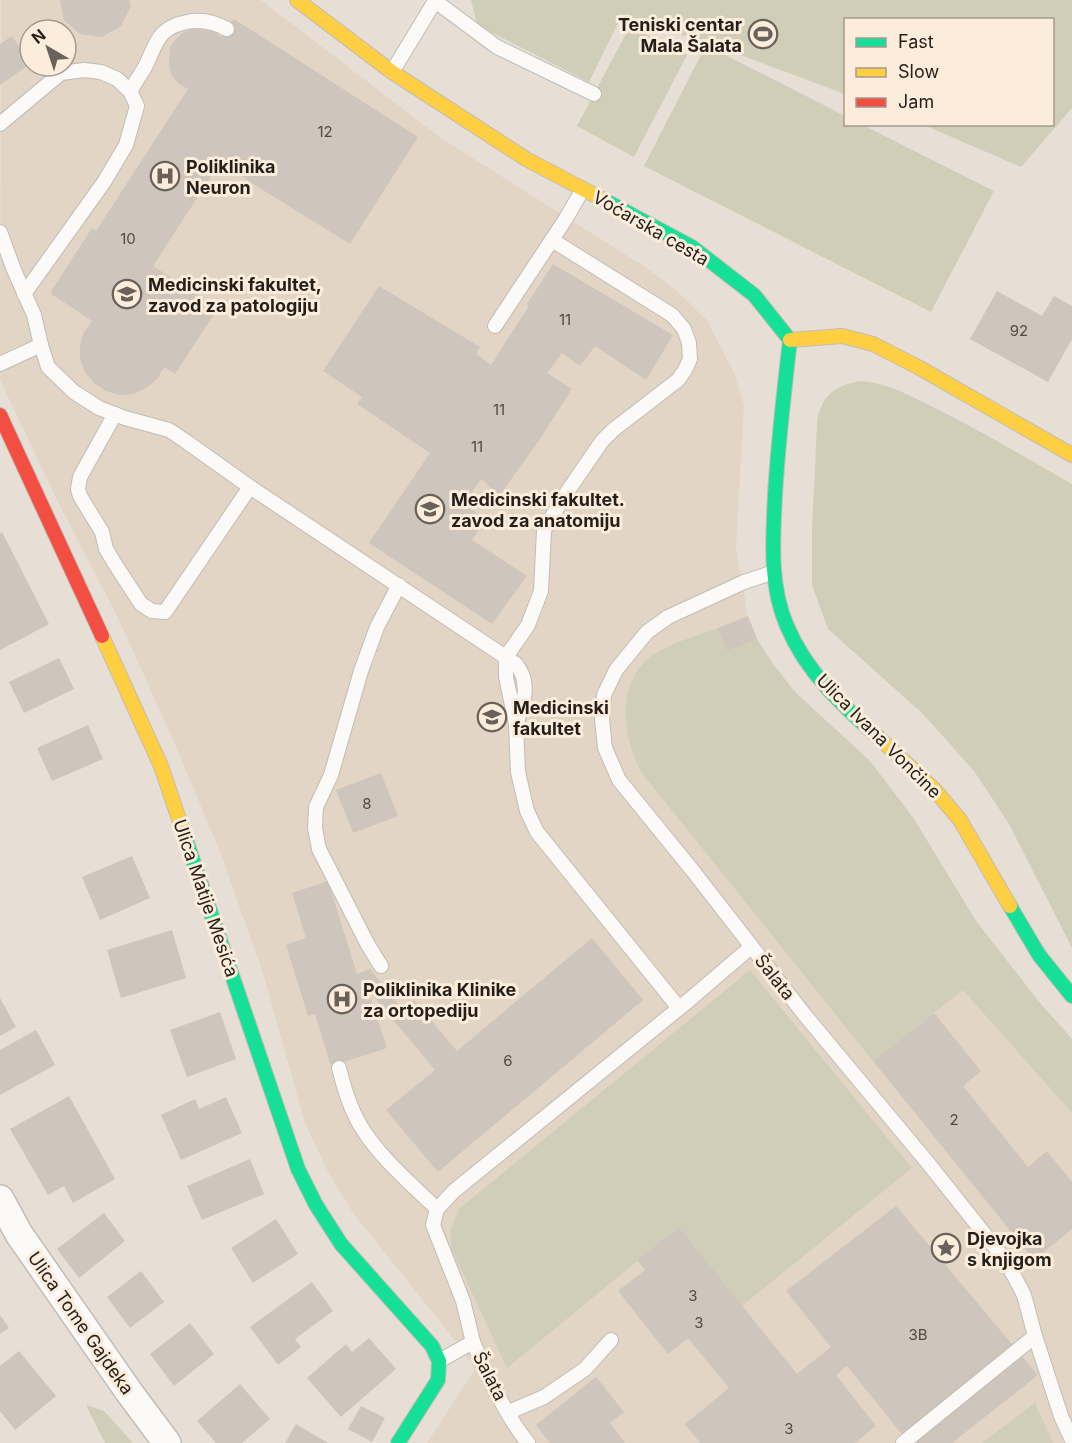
<svg xmlns="http://www.w3.org/2000/svg" width="1072" height="1443" viewBox="0 0 1072 1443" font-family="Inter,sans-serif">
  <style>
    .built { fill: #e3d5c5; fill-rule: evenodd }
    .green { fill: #d0ceb9 }
    .building { fill: #cec5bc }
    .lines { fill: none; stroke-linecap: round; stroke-linejoin: round }
    .lane-casing { stroke: #c2bcb4; stroke-width: 16 }
    .street-casing { stroke: #c2bcb4; stroke-width: 30 }
    .fast-casing { stroke: #c2bcb4; stroke-width: 16 }
    .slow-casing { stroke: #c2bcb4; stroke-width: 16 }
    .jam-casing { stroke: #c2bcb4; stroke-width: 16 }
    .lane { stroke: #fbfaf9; stroke-width: 14 }
    .street { stroke: #fbfaf9; stroke-width: 27 }
    .fast { stroke: #16e098; stroke-width: 14 }
    .slow { stroke: #ffcf43; stroke-width: 14 }
    .jam { stroke: #f24e42; stroke-width: 14 }
    .labels { text-anchor: middle; dominant-baseline: central; stroke-width: 6; stroke-linejoin: round; paint-order: stroke }
    .number-label { font-size: 15px; fill: #504a44 }
    .poi-label { font-size: 18px; font-weight: bold; fill: #241f19; stroke: #fbecdc; text-anchor: start }
    .street-label { font-size: 18px; fill: #241f19; stroke: #fbecdc }
  </style>
  <rect width="100%" height="100%" fill="#e7dfd6"/>
  <path class="built" d="M1 0H261L441 138 645 267 675 289 707 320 734 373 744 405 736 548 748 616 757 639 773 664 795 692 870 761 914 819 976 921 1040 1003 1072 1039V1443H427L475 1369 461 1348 353 1213 328 1172 305 1123 262 970 220 852 174 742 117 616 57 500 0 380ZM30 30H66V66H30Z"/>
  <g class="green">
    <polygon points="471,0 1072,0 1072,108 1021,167 924,125 1052,124 1052,20 846,20 845,94 725,49 622,15 589,82 477,25"/>
    <polygon points="630,26 687,55 634,157 577,126"/>
    <polygon points="706,45 845,116 846,124 863,125 994,191 931,312 644,166"/>
    <path d="M860 381C885 382 906 394 929 405 978 429 1025 457 1072 484V948L1009 824 974 771 923 714 828 629 812 585V530L817 424C820 397 833 386 860 381Z"/>
    <path d="M718 628 757 639 773 664 795 692 870 761 914 819 976 921 1040 1003 1072 1039V1113L963 990 873 1061 644 776C622 742 614 680 654 654 673 642 697 636 718 628Z"/>
    <polygon points="750,970 912,1168 742,1306 679,1227 507,1368 452,1250 450,1231 459,1209"/>
    <polygon points="1035,1403 1053,1443 982,1443"/>
    <polygon points="86,1405 104,1411 133,1443 105,1443"/>
  </g>
  <g class="building">
    <polygon points="60,0 129,0 131,6 121,26 102,37 80,34 64,20"/>
    <polygon points="234,19 418,137 350,244 253,184 221,161 153,266 218,308 175,374 164,367 157,379 146,388 133,394 119,395 106,391 94,383 85,372 80,359 80,345 84,332 92,321 50,293 92,228 96,231 188,89 179,84 172,76 169,67 170,47 176,39 184,32 193,29 213,31 221,37"/>
    <polygon points="12,36 30,64 0,85 0,44"/>
    <polygon points="553,264 673,335 646,380 595,346 580,366 562,353 547,373 572,389 540,439 499,496 481,479 464,504 486,520 472,540 527,576 492,624 369,543 430,453 357,404 362,397 323,371 379,286 480,347 476,354 491,365 529,306 527,304"/>
    <polygon points="997,291 1042,316 1054,296 1072,306 1072,339 1048,382 970,339"/>
    <polygon points="2,532 49,624 0,650 0,534"/>
    <polygon points="748,616 757,639 727,651 718,628"/>
    <polygon points="59,658 74,689 24,713 9,682"/>
    <polygon points="88,725 103,759 52,781 37,748"/>
    <polygon points="381,773 398,816 353,833 336,790"/>
    <polygon points="132,856 150,898 100,920 82,877"/>
    <polygon points="328,881 357,974 370,969 403,1010 414,1000 457,1051 592,938 643,1000 438,1172 386,1110 435,1070 370,992 364,994 366,1001 371,999 387,1048 331,1066 315,1014 308,1016 286,945 306,938 292,893"/>
    <polygon points="172,930 186,978 121,998 107,950"/>
    <polygon points="0,998 16,1027 0,1036"/>
    <polygon points="220,1012 236,1059 187,1077 170,1030"/>
    <polygon points="934,1013 981,1071 963,1086 1028,1167 1047,1151 1072,1182 1072,1229 1034,1260 873,1061"/>
    <polygon points="36,1030 55,1065 0,1095 0,1050"/>
    <polygon points="69,1096 115,1179 73,1203 64,1186 48,1195 10,1129"/>
    <polygon points="226,1097 242,1133 181,1160 161,1115 195,1099 199,1109"/>
    <polygon points="250,1159 264,1194 202,1220 187,1186"/>
    <polygon points="896,1206 1038,1375 952,1443 909,1443 847,1366 836,1375 876,1426 855,1443 700,1443 685,1424 729,1388 688,1338 668,1354 618,1291 645,1270 637,1260 679,1227 797,1374 831,1347 786,1291"/>
    <polygon points="104,1213 125,1241 79,1278 57,1249"/>
    <polygon points="276,1219 298,1254 253,1283 231,1248"/>
    <polygon points="141,1271 164,1302 130,1328 107,1297"/>
    <polygon points="312,1282 333,1311 295,1339 301,1347 278,1365 250,1327"/>
    <polygon points="0,1315 9,1328 0,1334"/>
    <polygon points="190,1323 214,1354 174,1386 150,1354"/>
    <polygon points="369,1338 396,1369 341,1417 307,1378 346,1344 352,1352"/>
    <polygon points="19,1351 56,1396 15,1430 0,1411 0,1366"/>
    <polygon points="596,1377 624,1412 610,1423 625,1443 550,1443 536,1425"/>
    <polygon points="240,1384 270,1419 242,1443 216,1443 197,1421"/>
    <polygon points="361,1406 385,1418 372,1442 348,1429"/>
    <polygon points="296,1424 328,1443 285,1443"/>
  </g>
  <g class="lines">
    <g class="lane-casing">
      <g id="lane">
        <polyline points="392,72 435,1 497,47 594,94"/>
        <path d="M130 91C135 83 140 75 145 67 157 43 157 28 187 22 201 19 214 22 227 29"/>
        <polyline points="0,124 61,73 84,70 101,72 117,79 130,91 137,106 126,145 104,182 24,294"/>
        <polyline points="0,232 14,270 34,315 41,345"/>
        <polyline points="552,240 672,315 684,329 689,343 690,359 685,370 678,380 613,430 602,441 565,495 544,530 541,591 528,625 506,657 506,677 516,724 518,772 527,811 537,832 679,1008"/>
        <polyline points="495,326 565,220 583,189"/>
        <path d="M0 364 41 345 48 367 74 392 99 408 125 418 169 430 184 440 250 487 516 664C531 683 524 702 516 724"/>
        <polyline points="115,414 80,477 78,489 80,496 102,532 106,549 115,564 141,604 152,611 165,612 250,487"/>
        <polyline points="774,572 744,582 668,617 647,632 616,670 604,695 602,719 605,748 619,780 693,871 804,1014 928,1163 1006,1261 1024,1295 1035,1336 1061,1416 1072,1440"/>
        <polyline points="381,966 368,945 319,849 315,828 316,807 331,775 361,671 377,627 399,585"/>
        <path d="M339 1068C344 1088 350 1108 360 1125 379 1157 411 1184 437 1209"/>
        <polyline points="473,1342 463,1301 433,1225 437,1209 454,1191 688,1001 751,947"/>
        <path d="M439 1361 473 1342C486 1373 507 1417 528 1443"/>
        <polyline points="509,1412 544,1397 585,1369 611,1340"/>
        <polyline points="903,1443 1035,1336"/>
      </g>
    </g>
    <g class="street-casing">
      <polyline id="street" points="0,1199 19,1234 129,1392 167,1443"/>
    </g>
    <g class="fast-casing">
      <g id="fast">
        <polyline points="604,200 692,247 754,295 790,340"/>
        <path d="M790 340C784 392 778 443 775 495 773 539 769 585 787 626 806 672 843 706 879 738"/>
        <polyline points="184,834 298,1169 316,1205 341,1244 432,1346 439,1361 438,1380 398,1443"/>
        <polyline points="1010,906 1039,955 1072,996"/>
      </g>
    </g>
    <g class="slow-casing">
      <g id="slow">
        <polyline points="297,0 392,72 526,159 604,200"/>
        <polyline points="790,340 842,336 873,344 918,367 1072,455"/>
        <polyline points="102,636 161,766 184,834"/>
        <polyline points="879,738 933,788 960,820 1010,906"/>
      </g>
    </g>
    <g class="jam-casing">
      <polyline id="jam" points="0,415 102,636"/>
    </g>
    <use href="#lane" class="lane"/>
    <use href="#street" class="street"/>
    <use href="#fast" class="fast"/>
    <use href="#slow" class="slow"/>
    <use href="#jam" class="jam"/>
  </g>
  <defs>
    <g id="stadium-ring" transform="scale(1.5)"><circle r="9.5" fill="#fbecdc" stroke="#68625b" stroke-width="1.5"/><path d="M0-5a6.5 5 0 1 0 0 10a6.5 5 0 1 0 0-10ZM-3.5-1.8h7v3.6h-7Z" fill="#68625b"/></g>
    <g id="hospital-ring" transform="scale(1.5)"><circle r="9.5" fill="#fbecdc" stroke="#68625b" stroke-width="1.5"/><path d="M-5-5h3v3.5h4V-5h3V5h-3V1.5h-4V5h-3Z" fill="#68625b"/></g>
    <g id="university-ring" transform="scale(1.5)"><circle r="9.5" fill="#fbecdc" stroke="#68625b" stroke-width="1.5"/><path d="M0-5L7-2L0 1L-7-2ZM-4 1L0 2.5L4 1V4Q0 6-4 4Z" fill="#68625b"/></g>
    <g id="sight-ring" transform="scale(1.5)"><circle r="9.5" fill="#fbecdc" stroke="#68625b" stroke-width="1.5"/><path d="M0-6L1.8-2.2L6-1.7L2.9 1.2L3.7 5.4L0 3.3L-3.7 5.4L-2.9 1.2L-6-1.7L-1.8-2.2Z" fill="#68625b"/></g>
  </defs>
  <g fill-rule="evenodd">
    <use href="#stadium-ring" x="763" y="34"/>
    <use href="#hospital-ring" x="165" y="176"/>
    <use href="#university-ring" x="127" y="294"/>
    <use href="#university-ring" x="430" y="509"/>
    <use href="#university-ring" x="492" y="717"/>
    <use href="#hospital-ring" x="342" y="999"/>
    <use href="#sight-ring" x="946" y="1248"/>
  </g>
  <g class="labels">
    <g class="number-label">
      <text x="325" y="131">12</text>
      <text x="128" y="238">10</text>
      <text x="565" y="319">11</text>
      <text x="1019" y="330">92</text>
      <text x="499" y="409">11</text>
      <text x="477" y="446">11</text>
      <text x="367" y="803">8</text>
      <text x="508" y="1060">6</text>
      <text x="954" y="1119">2</text>
      <text x="693" y="1295">3</text>
      <text x="699" y="1322">3</text>
      <text x="918" y="1334">3B</text>
      <text x="789" y="1428">3</text>
    </g>
    <g class="poi-label">
      <text x="742" y="24" text-anchor="end">Teniski centar<tspan x="742" dy="21">Mala Šalata</tspan></text>
      <text x="186" y="166">Poliklinika<tspan x="186" dy="21">Neuron</tspan></text>
      <text x="148" y="284">Medicinski fakultet,<tspan x="148" dy="21">zavod za patologiju</tspan></text>
      <text x="451" y="499">Medicinski fakultet.<tspan x="451" dy="21">zavod za anatomiju</tspan></text>
      <text x="513" y="707">Medicinski<tspan x="513" dy="21">fakultet</tspan></text>
      <text x="363" y="989">Poliklinika Klinike<tspan x="363" dy="21">za ortopediju</tspan></text>
      <text x="967" y="1238">Djevojka<tspan x="967" dy="21">s knjigom</tspan></text>
    </g>
    <g class="street-label">
      <text transform="translate(651 228) rotate(30)">Voćarska cesta</text>
      <text transform="translate(879 736) rotate(45)">Ulica Ivana Vončine</text>
      <text transform="translate(206 898) rotate(71)">Ulica Matije Mesića</text>
      <text transform="translate(775 977) rotate(52)">Šalata</text>
      <text transform="translate(81 1323) rotate(55)">Ulica Tome Gajdeka</text>
      <text transform="translate(490 1376) rotate(63)">Šalata</text>
    </g>
  </g>
  <rect x="844" y="18" width="210" height="108" fill="#fbecdc" stroke="#a59a8e" stroke-width="1.5"/>
  <rect x="856" y="38" width="30" height="9" fill="#16e098" stroke="#a59a8e" stroke-width="1.5"/>
  <text x="898" y="48" font-size="18" fill="#241f19">Fast</text>
  <rect x="856" y="68" width="30" height="9" fill="#ffcf43" stroke="#a59a8e" stroke-width="1.5"/>
  <text x="898" y="78" font-size="18" fill="#241f19">Slow</text>
  <rect x="856" y="98" width="30" height="9" fill="#f24e42" stroke="#a59a8e" stroke-width="1.5"/>
  <text x="898" y="108" font-size="18" fill="#241f19">Jam</text>
  <g transform="translate(48 48) rotate(321)"><circle r="28" fill="#fbecdc" stroke="#a59a8e" stroke-width="1.5"/>
  <path d="M0-4.5L10 22L0 15L-10 22Z" fill="#68625b"/>
  <text y="-9" font-size="16" font-weight="bold" text-anchor="middle" fill="#241f19">N</text>
  </g>
</svg>
